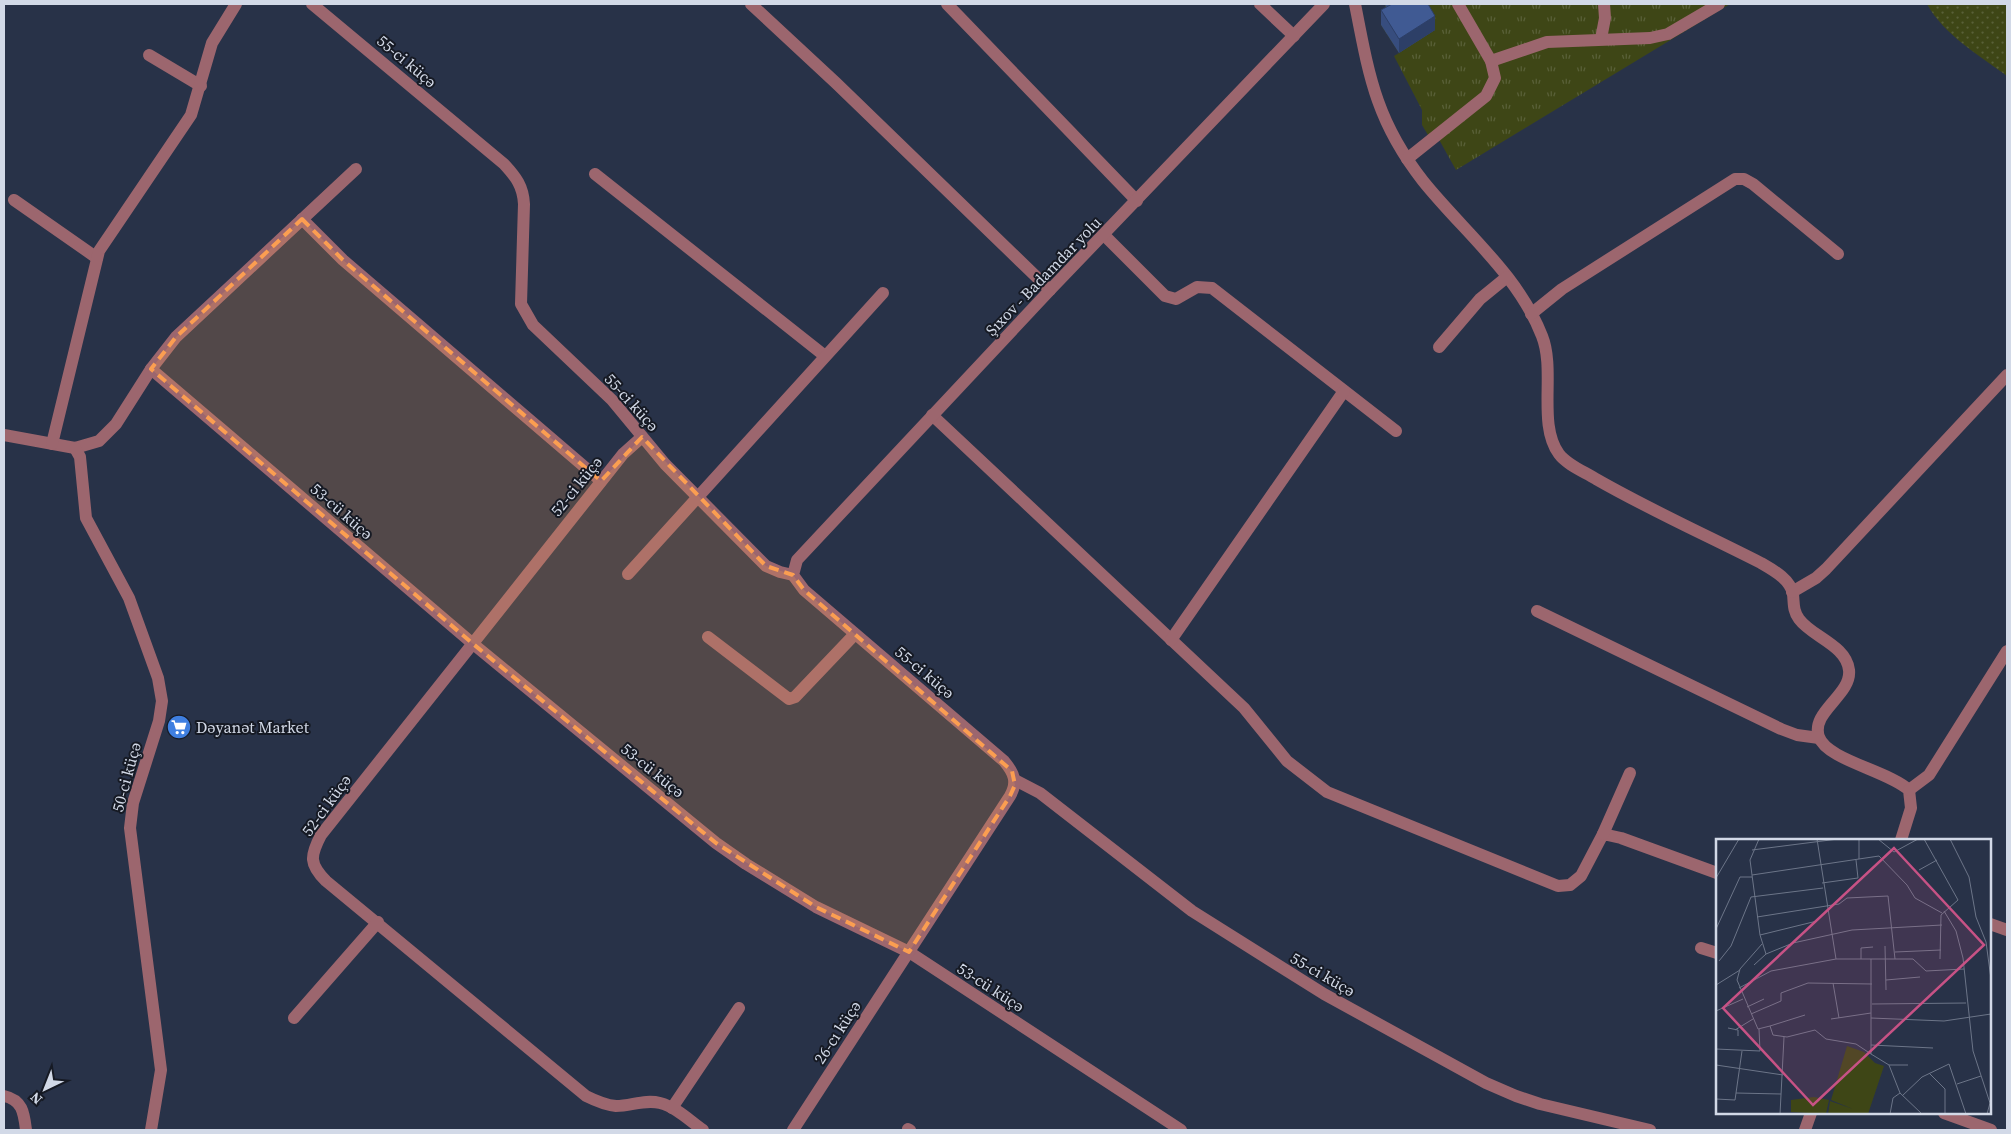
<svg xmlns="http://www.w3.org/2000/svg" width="2011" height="1134" viewBox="0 0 2011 1134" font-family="'Source Serif 4',serif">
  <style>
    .grass { fill: url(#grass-dots) }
    .park { fill: url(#park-tufts) }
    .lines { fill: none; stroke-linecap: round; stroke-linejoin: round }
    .minor { stroke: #9c666e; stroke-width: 12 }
    .wall { fill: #374d7e }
    .shaded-wall { fill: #2d3f67 }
    .building { fill: #405a93; stroke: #2d3f67 }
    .marked { fill: #fb9e51; fill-opacity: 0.2; stroke: #fb9e51; stroke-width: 4; stroke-dasharray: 10 6; stroke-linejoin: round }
    .labels { text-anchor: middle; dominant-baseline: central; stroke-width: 4; stroke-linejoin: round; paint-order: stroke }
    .street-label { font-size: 16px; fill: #d2d9e7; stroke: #161a24 }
    .poi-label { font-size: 16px; fill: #d2d9e7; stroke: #161a24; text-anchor: start }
    .inset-road { fill: none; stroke: #6c7588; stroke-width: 1 }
    .view { fill: #c75285; fill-opacity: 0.15; stroke: #c75285; stroke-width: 2.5 }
    .inset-edge { fill: none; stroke: #d2d9e7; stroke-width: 2.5 }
  </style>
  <defs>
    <pattern id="grass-dots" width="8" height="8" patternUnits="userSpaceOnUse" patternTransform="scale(1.25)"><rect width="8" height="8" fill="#3e4616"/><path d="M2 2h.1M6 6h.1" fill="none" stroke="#596038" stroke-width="1.8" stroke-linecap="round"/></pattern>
    <pattern id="park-tufts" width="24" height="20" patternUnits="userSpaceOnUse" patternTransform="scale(1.25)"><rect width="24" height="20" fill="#3e4616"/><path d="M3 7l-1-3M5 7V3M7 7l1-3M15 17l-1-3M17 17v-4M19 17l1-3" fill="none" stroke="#596038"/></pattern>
  </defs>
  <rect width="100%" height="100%" fill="#283248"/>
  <path class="grass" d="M1927 4H2007V76C1979 55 1944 35 1927 4Z"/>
  <polygon class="park" points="1388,4 1730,4 1456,170 1437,136 1428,135 1422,125 1422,110 1394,56 1399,53 1381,25 1392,18 1385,6"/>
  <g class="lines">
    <g class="minor">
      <path d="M312 4 504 164C516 177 523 186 524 204L521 304 533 325 612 400 665 464 766 566 780 572 793 575"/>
      <polyline points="751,4 836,83 1050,290"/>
      <polyline points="947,4 1137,201"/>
      <polyline points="1260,4 1294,36"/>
      <path d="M1355 4C1369 76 1376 121 1423 181 1463 231 1518 274 1542 336 1556 371 1537 424 1559 454 1567 465 1585 472 1596 479 1650 510 1706 535 1761 563 1773 570 1790 579 1793 594 1794 604 1793 611 1799 619 1812 637 1846 645 1849 670 1852 695 1810 712 1819 737 1827 760 1889 771 1909 790L1911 808 1901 840"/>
      <polyline points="1601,39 1605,18 1604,4"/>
      <polyline points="149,55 201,86"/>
      <polyline points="1491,61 1547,42 1650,38 1668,34 1719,4"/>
      <polyline points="1407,159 1486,96 1495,78 1491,61 1458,4"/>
      <polyline points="595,174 825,356"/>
      <polyline points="14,200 97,258"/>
      <polyline points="302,219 343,260 601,481"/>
      <polyline points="1104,235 1165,296 1176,299 1197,287 1212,288 1396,431"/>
      <polyline points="1531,314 1562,289 1735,179 1744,179 1753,184 1838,254"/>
      <polyline points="1439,347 1480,299 1507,277"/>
      <polyline points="151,369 472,643 716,843 746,864 816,907 909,952 1181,1130"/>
      <polyline points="932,415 1244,708 1287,761 1327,792 1558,886 1570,885 1581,876 1603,834 1621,838 1717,873"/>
      <polyline points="4,435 75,448 99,441 116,424 151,369 176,337 356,169"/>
      <path d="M642 437 623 454 321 835C310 856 309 864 326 881L586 1096C596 1101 605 1105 616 1106 631 1106 645 1099 660 1103 676 1107 690 1121 703 1130"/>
      <polyline points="52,444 99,251 191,115 212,43 236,4"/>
      <polyline points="75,448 80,457 86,518 129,598 158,678 162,701 159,721 133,803 130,828 161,1070 151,1130"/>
      <polyline points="628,574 883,293"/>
      <polyline points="1792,592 1816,578 1826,569 2007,375"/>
      <polyline points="1537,611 1781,729 1797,735 1819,738"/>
      <polyline points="708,637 789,699 795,697 855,634"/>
      <polyline points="1171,640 1344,391"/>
      <polyline points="1015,780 1040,793 1192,911 1324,994 1486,1083 1516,1096 1540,1104 1650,1130"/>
      <polyline points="1909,790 1929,775 2007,651"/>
      <polyline points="1603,834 1630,773"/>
      <polyline points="1990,924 2007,930"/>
      <polyline points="1701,948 1717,953"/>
      <polyline points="294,1018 378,922"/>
      <path d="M4 1096C23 1100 24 1114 26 1130"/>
      <polyline points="672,1108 739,1008"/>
      <polyline points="1944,1113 1991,1130"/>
      <polyline points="908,1129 910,1130"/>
      <path d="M793 1130 1010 796C1018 782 1014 773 1004 761L804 590 793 575 797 560 1050 290 1324 4"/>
      <polyline points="1805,1130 1811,1113"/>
    </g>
  </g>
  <polygon class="wall" points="1385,4 1428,4 1435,30 1399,53 1381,25 1381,10 1386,7"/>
  <polygon class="shaded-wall" points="1435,16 1435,30 1399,53 1399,39"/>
  <polygon class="building" points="1392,4 1428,4 1435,16 1399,39 1381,10"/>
  <path class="marked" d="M302 219 343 260 601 481 642 437 766 566 793 575 804 590 1012 771 1015 785 1010 796 909 952 816 907 716 843 472 643 151 369 176 337Z"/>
  <defs>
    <g id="supermarket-disc" transform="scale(1.25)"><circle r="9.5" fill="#3f7fe0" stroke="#161a24"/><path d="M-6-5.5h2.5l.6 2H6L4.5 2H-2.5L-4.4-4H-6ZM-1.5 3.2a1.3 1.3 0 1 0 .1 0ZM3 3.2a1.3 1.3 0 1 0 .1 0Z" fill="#fff"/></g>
  </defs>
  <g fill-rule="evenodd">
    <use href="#supermarket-disc" x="179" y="727"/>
  </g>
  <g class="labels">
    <g class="street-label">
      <text transform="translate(407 61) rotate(40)">55-ci küçə</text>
      <text transform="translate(1043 276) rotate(-46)">Şıxov - Badamdar yolu</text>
      <text transform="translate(632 402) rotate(48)">55-ci küçə</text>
      <text transform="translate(576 486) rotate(-51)">52-ci küçə</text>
      <text transform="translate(342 511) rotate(41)">53-cü küçə</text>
      <text transform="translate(925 672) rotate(40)">55-ci küçə</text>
      <text transform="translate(653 770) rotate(39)">53-cü küçə</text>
      <text transform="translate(126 777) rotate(-75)">50-ci küçə</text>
      <text transform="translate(326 805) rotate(-54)">52-ci küçə</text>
      <text transform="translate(1323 974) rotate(30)">55-ci küçə</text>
      <text transform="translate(991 987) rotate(33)">53-cü küçə</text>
      <text transform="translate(837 1032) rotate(-57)">26-cı küçə</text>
    </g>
    <g class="poi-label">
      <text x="196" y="727">Dəyanət Market</text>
    </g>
  </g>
  <g transform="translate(1716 839)">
    <rect width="275" height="275" fill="#283248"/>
    <path d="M98 258 113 261 110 275 75 273V261Z" fill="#3e4616"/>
    <path d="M131 207 148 213 159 224 168 227 152 275H112L114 262 137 270 115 261Z" fill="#3e4616"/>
    <path class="inset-road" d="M43 0 34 21 44 96 50 115M101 0 120 120H197L210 132 248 130M162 0 178 13 202 0M208 0 242 61 225 76 224 120M234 0 253 38 260 78 270 103 275 140M36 11 122 0M143 20V0M203 31 221 21M36 36 163 17 191 46 199 59 226 74M0 39 23 0M106 44 142 39 140 21M228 72 240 92 247 119 257 212 274 264 271 275M41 78 123 65 131 59 172 57 179 120M0 90 24 38H36M44 96 101 82M46 105 24 130 21 141 42 190 54 187 57 196 71 198 99 191 110 200 140 205 155 215M169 107 170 151M179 113 225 111M50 115 77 104 136 91 226 86M145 120V109L157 108M155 120V215L173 226 184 254 206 275M3 122 15 107 35 58 107 49M38 126 50 115M170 141 204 138M117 144 123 179M0 146 24 131M23 149 55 132 120 120M156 165 250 164M31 168 48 160M0 172 27 160M35 175 65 162V154L92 144 156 145M155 179 228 182 275 175M115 180 155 174M54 187 89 176M12 189 22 191V197M19 191 37 180M155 206 217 209M0 210 44 212 43 190M0 226 67 236M173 226H192M213 234 229 250V275M241 245 265 237M20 254 65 255M186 257 206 238 233 225 250 275M0 260 19 261 26 212M64 275 68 198M174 275 177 259 184 254"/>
    <path class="view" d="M178 9 268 106 97 266 7 169Z"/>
    <rect width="275" height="275" class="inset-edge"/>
  </g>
  <rect width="2011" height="1134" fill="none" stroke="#d2d9e7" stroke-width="10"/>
  <g transform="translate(45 1089) rotate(223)" stroke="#161a24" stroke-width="4" paint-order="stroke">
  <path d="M0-4L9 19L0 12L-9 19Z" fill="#d2d9e7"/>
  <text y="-8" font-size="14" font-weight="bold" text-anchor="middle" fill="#d2d9e7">N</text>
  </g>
</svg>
